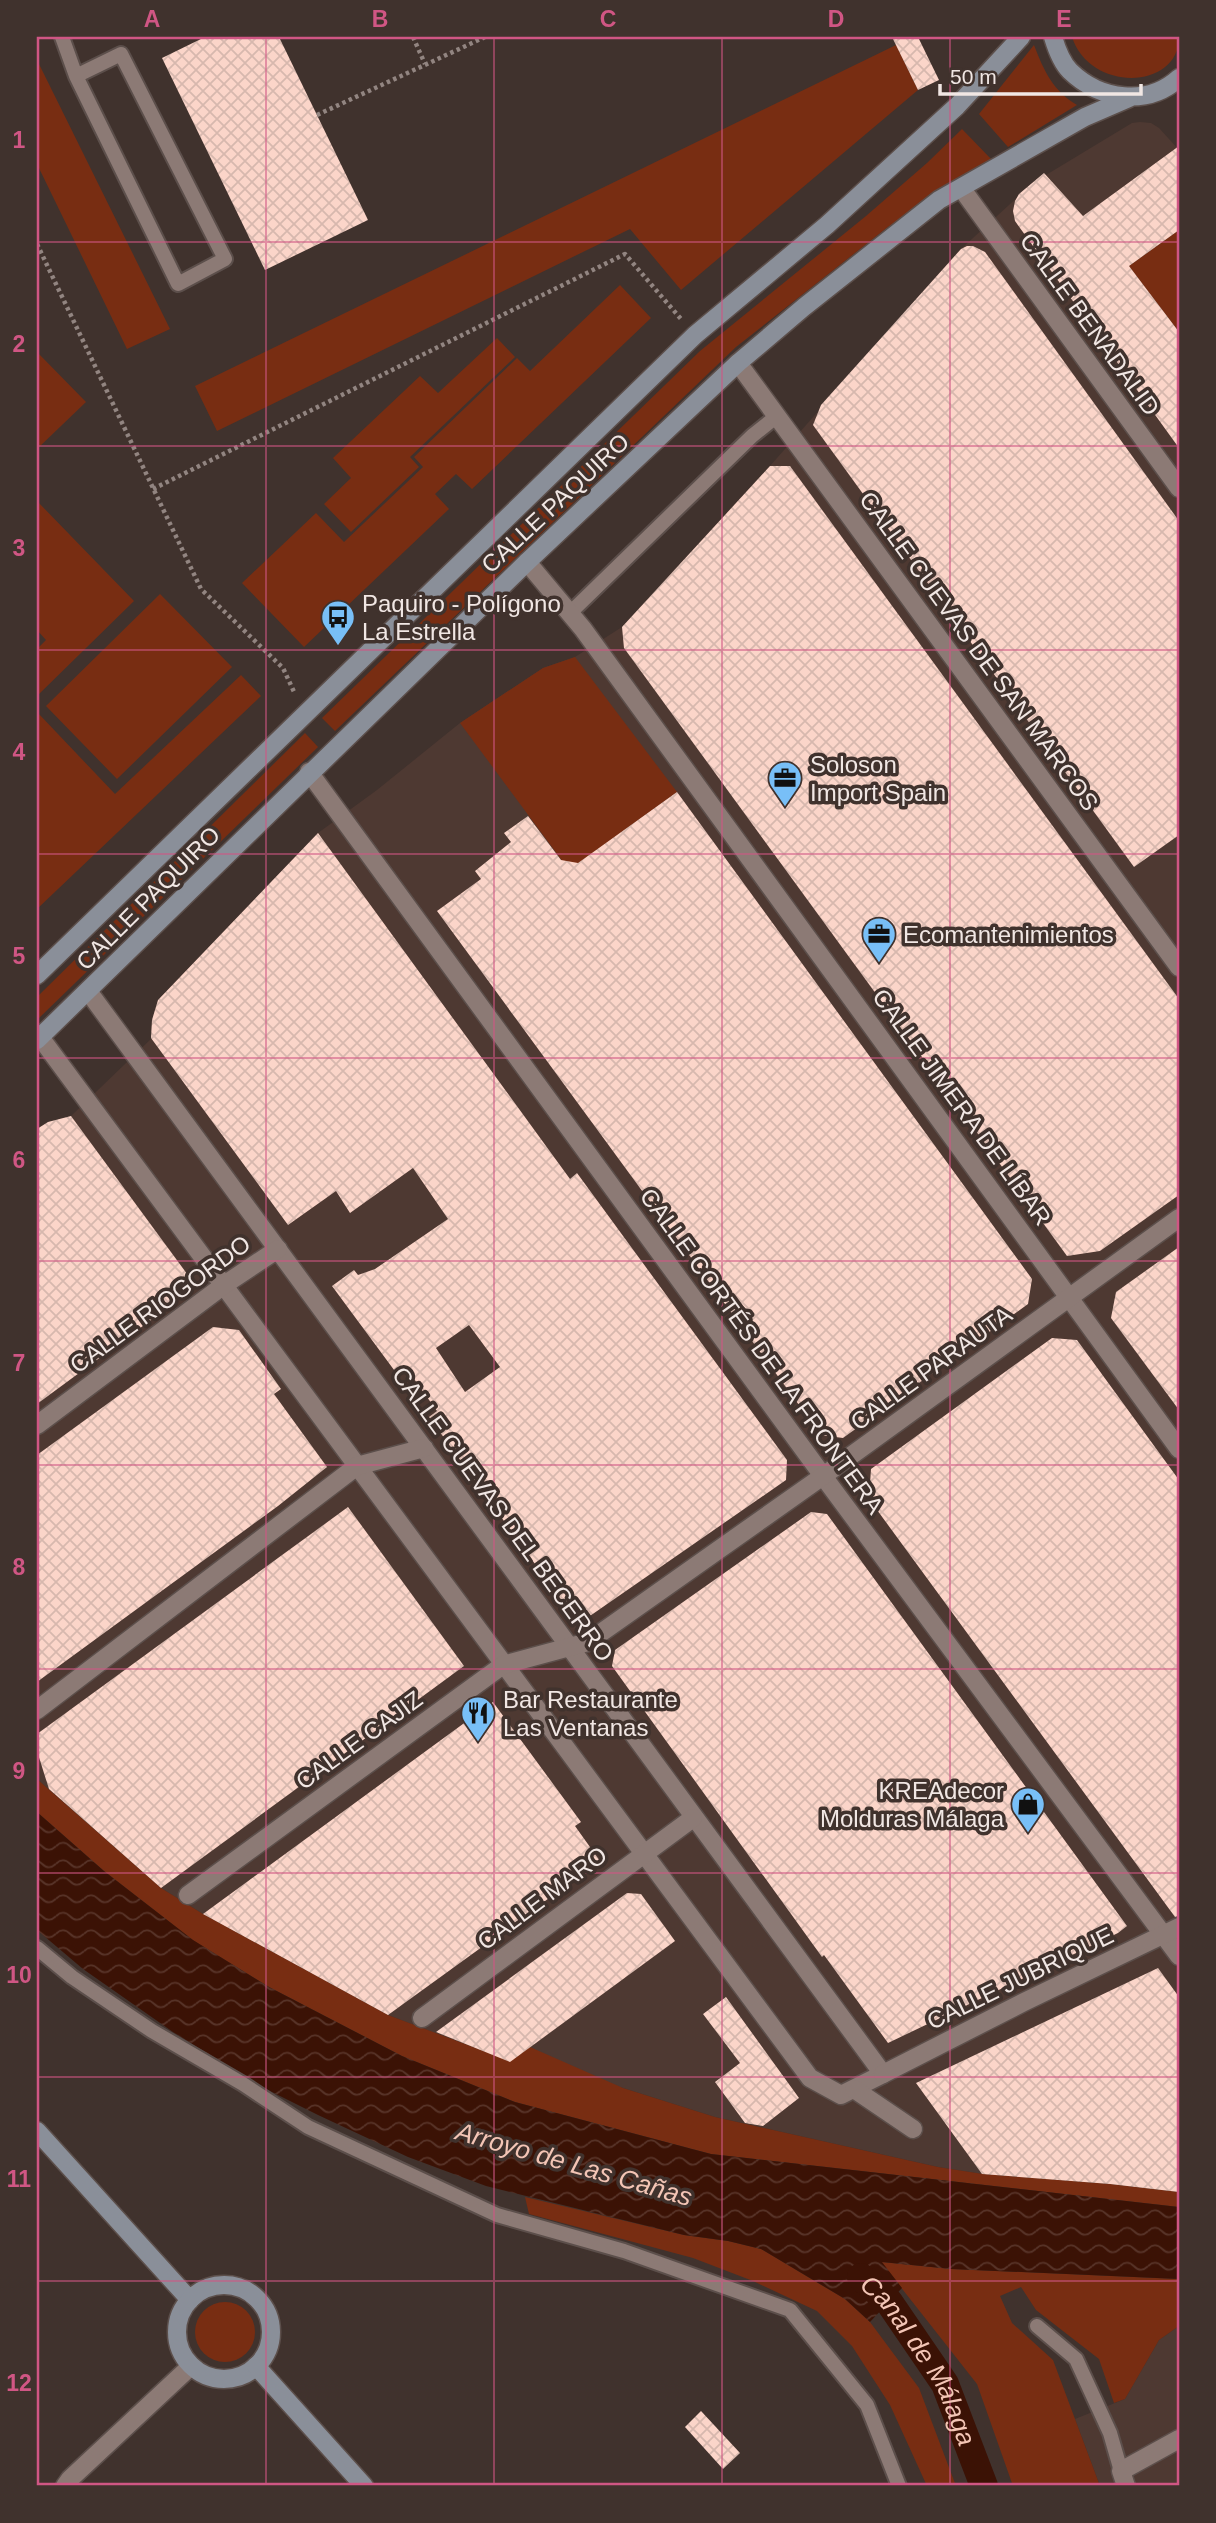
<svg xmlns="http://www.w3.org/2000/svg" width="1216" height="2523" viewBox="0 0 1216 2523" font-family="Arial,sans-serif">
  <style>
    .built { fill: #4e3932 }
    .green { fill: #782d12 }
    .water { fill: url(#water-waves) }
    .lines { fill: none; stroke-linecap: round; stroke-linejoin: round }
    .canal { stroke: #3b1205; stroke-width: 28 }
    .building { fill: url(#building-cross-hatch); fill-rule: evenodd }
    .service-casing { stroke: #5c4f4b; stroke-width: 18 }
    .minor-casing { stroke: #5c4f4b; stroke-width: 21 }
    .secondary-casing { stroke: #5c4f4b; stroke-width: 21 }
    .path { stroke: #928581; stroke-width: 4.5; stroke-dasharray: 3.5 3.5; stroke-linecap: butt }
    .service { stroke: #8c7a75; stroke-width: 14 }
    .minor { stroke: #8c7a75; stroke-width: 18 }
    .secondary { stroke: #8a8f99; stroke-width: 18 }
    .grid { fill: none; stroke: #d05684; stroke-width: 2; stroke-opacity: 0.55 }
    .labels { text-anchor: middle; dominant-baseline: central; stroke-width: 7; stroke-linejoin: round; paint-order: stroke }
    .street-label { font-size: 24px; fill: #f1e7e4; stroke: #40322d }
    .poi-label { font-size: 24px; fill: #f1e7e4; stroke: #40322d; text-anchor: start }
    .water-label { font-size: 26px; font-style: italic; fill: #f3c5b5; stroke: #40322d }
    .neatline { fill: none; stroke: #d05684; stroke-width: 2.5 }
    .grid-label { font-size: 23px; text-anchor: middle; font-weight: bold; fill: #d05684 }
  </style>
  <defs>
    <pattern id="water-waves" width="16" height="10" patternUnits="userSpaceOnUse" patternTransform="scale(1.75)"><rect width="16" height="10" fill="#3b1205"/><path d="M0 5q4-4 8 0t8 0" fill="none" stroke="#583429"/></pattern>
    <pattern id="building-cross-hatch" width="8" height="8" patternUnits="userSpaceOnUse" patternTransform="scale(1.75)"><rect width="8" height="8" fill="#fbd5c9"/><path d="M0 0l8 8M0 8l8-8" fill="none" stroke="#d7b8ae"/></pattern>
  </defs>
  <rect width="100%" height="100%" fill="#40322d"/>
  <g class="built">
    <polygon points="1140,122 1151,123 1159,128 1179,150 1179,2192 1110,2184 982,2174 938,2167 715,2117 623,2088 510,2062 388,2015 203,1914 161,1888 37,1779 37,1129 48,1122 71,1116 151,1039 152,1020 158,1000 318,833 377,790 460,723 543,668 575,657 622,627 770,466 961,249 1044,173 1046,175 1132,123"/>
    <polygon points="1179,2326 1179,2486 1100,2486 1075,2419 1125,2399 1159,2340"/>
  </g>
  <g class="green">
    <path d="M1072 37H1179C1179 90 1090 93 1072 37Z"/>
    <polygon points="896,45 918,90 681,290 630,229 217,431 195,386"/>
    <path d="M1034 45C1044 71 1053 91 1077 105L1008 147 979 114Z"/>
    <polygon points="37,60 170,329 127,349 37,164"/>
    <polygon points="962,129 991,159 888,227 736,347 335,731 322,718 700,351 866,216 927,163"/>
    <polygon points="1179,230 1179,332 1129,266"/>
    <polygon points="620,285 651,318 472,489 456,474 435,494 449,509 304,647 242,583 316,513 344,542 423,467 414,457 517,358 530,371"/>
    <polygon points="497,338 515,357 410,457 419,467 351,532 324,504 351,478 333,458 420,376 438,393"/>
    <polygon points="37,352 86,402 37,449"/>
    <polygon points="37,501 134,601 37,696 37,649 46,640 37,630"/>
    <polygon points="160,594 232,667 117,779 46,706"/>
    <polygon points="575,657 677,792 569,870 460,723 543,668"/>
    <polygon points="241,675 261,696 37,909 37,714 38,713 115,794"/>
    <polygon points="305,733 318,747 37,1020 37,997"/>
    <polygon points="37,1779 161,1888 203,1914 388,2015 510,2061 530,2047 623,2088 715,2117 938,2167 983,2174 1110,2184 1179,2192 1179,2207 711,2154 515,2102 402,2056 269,1987 194,1941 104,1871 37,1812"/>
    <polygon points="525,2197 684,2235 728,2241 761,2249 845,2299 870,2322 919,2388 956,2486 927,2486 890,2405 852,2346 817,2311 753,2281 693,2258 529,2214"/>
    <polygon points="881,2262 951,2269 1179,2279 1179,2326 1159,2340 1125,2399 1114,2403 1099,2359 1036,2310 1021,2287 1000,2296 1012,2323 1053,2360 1100,2486 1013,2486 977,2384"/>
    <circle cx="225" cy="2332" r="30"/>
  </g>
  <polygon class="water" points="37,1812 104,1871 193,1940 269,1987 402,2056 515,2102 711,2154 1179,2207 1179,2279 951,2269 882,2262 902,2288 870,2322 845,2299 761,2249 728,2241 684,2235 486,2186 408,2157 318,2115 260,2086 173,2032 83,1969 37,1930"/>
  <g class="lines">
    <path class="canal" id="s1" d="M861 2277 889 2302 945 2384 984 2486"/>
  </g>
  <g class="building">
    <polygon points="205,37 279,37 368,220 265,270 162,58"/>
    <polygon points="892,37 918,37 939,80 918,90"/>
    <polygon points="1179,146 1179,230 1129,266 1179,332 1179,448 1015,221 1013,211 1015,201 1019,194 1044,173 1083,216"/>
    <polygon points="967,246 973,246 985,252 1179,521 1179,835 1134,867 813,425 821,405 961,249"/>
    <polygon points="770,466 790,466 1179,999 1179,1195 1100,1251 1067,1256 624,648 622,627"/>
    <polygon points="677,792 1032,1279 1028,1304 843,1438 821,1435 437,911 481,879 475,871 511,842 504,833 528,816 561,860 578,863"/>
    <path d="M318 833 570 1179 577 1173 787 1460 786 1480 587 1618 578 1619 571 1614 429 1417 437 1411 406 1368 397 1374 332 1286 354 1270 358 1275 375 1269 448 1219 413 1168 350 1213 336 1191 288 1225 151 1038 152 1020 158 1000ZM469 1325 500 1367 465 1392 436 1348Z"/>
    <polygon points="71,1116 193,1282 185,1295 37,1404 37,1129 48,1122"/>
    <polygon points="1179,1247 1179,1410 1111,1318 1116,1292"/>
    <polygon points="213,1327 239,1330 281,1389 274,1394 327,1467 278,1506 37,1682 37,1455"/>
    <polygon points="1052,1338 1077,1340 1179,1480 1179,1916 1175,1917 1156,1891 869,1499 871,1469"/>
    <polygon points="348,1507 464,1666 161,1888 49,1789 37,1751 37,1734"/>
    <polygon points="811,1512 827,1514 1127,1926 1118,1933 888,2043 824,1955 822,1957 612,1666 615,1650"/>
    <polygon points="493,1702 581,1822 575,1826 600,1861 493,1939 388,2015 203,1914"/>
    <polygon points="627,1893 641,1894 675,1941 510,2062 436,2032"/>
    <polygon points="1158,1968 1179,1997 1179,2192 1110,2184 982,2174 916,2083"/>
    <polygon points="726,1997 799,2098 763,2126 745,2123 715,2082 740,2063 703,2014"/>
    <polygon points="701,2411 740,2453 723,2469 685,2427"/>
  </g>
  <g class="lines">
    <g class="service-casing">
      <g id="service">
        <polyline points="62,37 76,76 178,284 225,259 121,54 76,76"/>
        <polyline points="570,613 752,436 777,416"/>
        <polyline points="37,1948 72,1977 152,2031 243,2084 308,2127 497,2215 624,2251 790,2310 867,2405 899,2486"/>
        <polyline points="1037,2326 1076,2359 1110,2433 1121,2471"/>
      </g>
    </g>
    <g class="minor-casing">
      <g id="minor">
        <polyline points="962,189 1179,488"/>
        <polyline points="738,363 1179,967"/>
        <polyline points="527,562 583,629 1179,1449"/>
        <polyline points="309,772 823,1476 1179,1956"/>
        <polyline points="40,1037 810,2078 841,2095 883,2074 88,991"/>
        <polyline points="37,1425 224,1285 278,1249"/>
        <polyline points="37,1710 357,1466 424,1448"/>
        <polyline points="188,1895 503,1665 588,1642 823,1476 1179,1218"/>
        <polyline points="422,2018 693,1818"/>
        <polyline points="883,2074 1024,2002 1179,1927"/>
        <polyline points="854,2089 913,2129"/>
        <polyline points="65,2486 70,2479 191,2366"/>
        <polyline points="1126,2486 1121,2471 1179,2439"/>
      </g>
    </g>
    <g class="secondary-casing">
      <g id="secondary">
        <path d="M1053 37C1056 47 1062 63 1070 71 1100 100 1147 107 1179 78"/>
        <polyline points="37,975 695,335 827,225 957,106 1021,37"/>
        <polyline points="37,1040 527,562 738,363 804,307 939,200 1085,117 1129,98"/>
        <polyline points="37,2131 190,2300"/>
        <circle cx="224" cy="2332" r="47"/>
        <polyline points="256,2366 364,2486"/>
      </g>
    </g>
    <g class="path">
      <polyline points="413,37 425,64"/>
      <polyline points="317,115 485,37"/>
      <polyline points="37,244 201,589 283,668 295,694"/>
      <polyline points="153,489 625,254 681,319"/>
    </g>
    <use href="#service" class="service"/>
    <use href="#minor" class="minor"/>
    <use href="#secondary" class="secondary"/>
  </g>
  <path class="grid" d="M266 37V2486M494 37V2486M722 37V2486M950 37V2486M37 242H1179M37 446H1179M37 650H1179M37 854H1179M37 1058H1179M37 1261H1179M37 1465H1179M37 1669H1179M37 1873H1179M37 2077H1179M37 2281H1179"/>
  <defs>
    <g id="bus-pin" transform="scale(1.75)"><path d="M0 17L-7.5 6A9.5 9.5 0 1 1 7.5 6Z" fill="#78bff7" stroke="#40322d"/><path d="M-5-6H5V4H4V6H2V4H-2V6H-4V4H-5ZM-3.5-4V0h7V-4ZM-3.5 1.2v1.5H-2V1.2ZM2 1.2v1.5H3.5V1.2Z" fill="#111"/></g>
    <g id="office-pin" transform="scale(1.75)"><path d="M0 17L-7.5 6A9.5 9.5 0 1 1 7.5 6Z" fill="#78bff7" stroke="#40322d"/><path d="M-6-3h4V-5.5h4V-3h4V5H-6ZM-1-4.5V-3h2v-1.5ZM-6 0V1H6V0Z" fill="#111"/></g>
    <g id="restaurant-pin" transform="scale(1.75)"><path d="M0 17L-7.5 6A9.5 9.5 0 1 1 7.5 6Z" fill="#78bff7" stroke="#40322d"/><path d="M-5-6h1v4h1v-4h1v4h1v-4h1v5L-1.5 .5V6h-2V.5L-5-1ZM5-6V6H3V1.5H1.5Q1.5-4 5-6Z" fill="#111"/></g>
    <g id="shop-pin" transform="scale(1.75)"><path d="M0 17L-7.5 6A9.5 9.5 0 1 1 7.5 6Z" fill="#78bff7" stroke="#40322d"/><path d="M-5-2.5h2.3a2.7 3.5 0 0 1 5.4 0H5L5.5 6h-11ZM-1.5-2.5h3a1.5 2.3 0 0 0-3 0Z" fill="#111"/></g>
  </defs>
  <g fill-rule="evenodd">
    <use href="#bus-pin" x="338" y="617"/>
    <use href="#office-pin" x="785" y="778"/>
    <use href="#office-pin" x="879" y="934"/>
    <use href="#restaurant-pin" x="478" y="1713"/>
    <use href="#shop-pin" x="1028" y="1804"/>
  </g>
  <g class="labels">
    <g class="street-label">
      <text transform="translate(1090 324) rotate(54)">CALLE BENADALID</text>
      <text transform="translate(555 503) rotate(-43)">CALLE PAQUIRO</text>
      <text transform="translate(979 651) rotate(54)">CALLE CUEVAS DE SAN MARCOS</text>
      <text transform="translate(148 898) rotate(-45)">CALLE PAQUIRO</text>
      <text transform="translate(962 1107) rotate(54)">CALLE JIMERA DE LÍBAR</text>
      <text transform="translate(160 1304) rotate(-36)">CALLE RIOGORDO</text>
      <text transform="translate(762 1351) rotate(54)">CALLE CORTÉS DE LA FRONTERA</text>
      <text transform="translate(931 1368) rotate(-36)">CALLE PARAUTA</text>
      <text transform="translate(503 1514) rotate(54)">CALLE CUEVAS DEL BECERRO</text>
      <text transform="translate(359 1740) rotate(-36)">CALLE CAJIZ</text>
      <text transform="translate(542 1898) rotate(-37)">CALLE MARO</text>
      <text transform="translate(1020 1978) rotate(-26)">CALLE JUBRIQUE</text>
    </g>
    <g class="poi-label">
      <text x="362" y="603">Paquiro - Polígono<tspan x="362" dy="28">La Estrella</tspan></text>
      <text x="810" y="764">Soloson<tspan x="810" dy="28">Import Spain</tspan></text>
      <text x="903" y="934">Ecomantenimientos</text>
      <text x="503" y="1699">Bar Restaurante<tspan x="503" dy="28">Las Ventanas</tspan></text>
      <text x="1004" y="1790" text-anchor="end">KREAdecor<tspan x="1004" dy="28">Molduras Málaga</tspan></text>
    </g>
    <g class="water-label">
      <text transform="translate(574 2164) rotate(16)">Arroyo de Las Cañas</text>
      <text stroke="none"><textPath href="#s1" startOffset="103">Canal de Málaga</textPath></text>
    </g>
  </g>
  <rect width="1216" height="2523" fill="none" stroke="#40322d" stroke-width="77"/>
  <path d="M940 84v10h201v-10" fill="none" stroke="#f1e7e4" stroke-width="3.5"/>
  <text x="950" y="84" font-size="21" fill="#f1e7e4" stroke="#40322d" stroke-width="5" paint-order="stroke">50 m</text>
  <rect x="38" y="38" width="1140" height="2446" class="neatline"/>
  <g class="grid-label">
    <text x="152" y="27">A</text>
    <text x="380" y="27">B</text>
    <text x="608" y="27">C</text>
    <text x="836" y="27">D</text>
    <text x="1064" y="27">E</text>
    <text x="19" y="148">1</text>
    <text x="19" y="352">2</text>
    <text x="19" y="556">3</text>
    <text x="19" y="760">4</text>
    <text x="19" y="964">5</text>
    <text x="19" y="1168">6</text>
    <text x="19" y="1371">7</text>
    <text x="19" y="1575">8</text>
    <text x="19" y="1779">9</text>
    <text x="19" y="1983">10</text>
    <text x="19" y="2187">11</text>
    <text x="19" y="2391">12</text>
  </g>
</svg>
